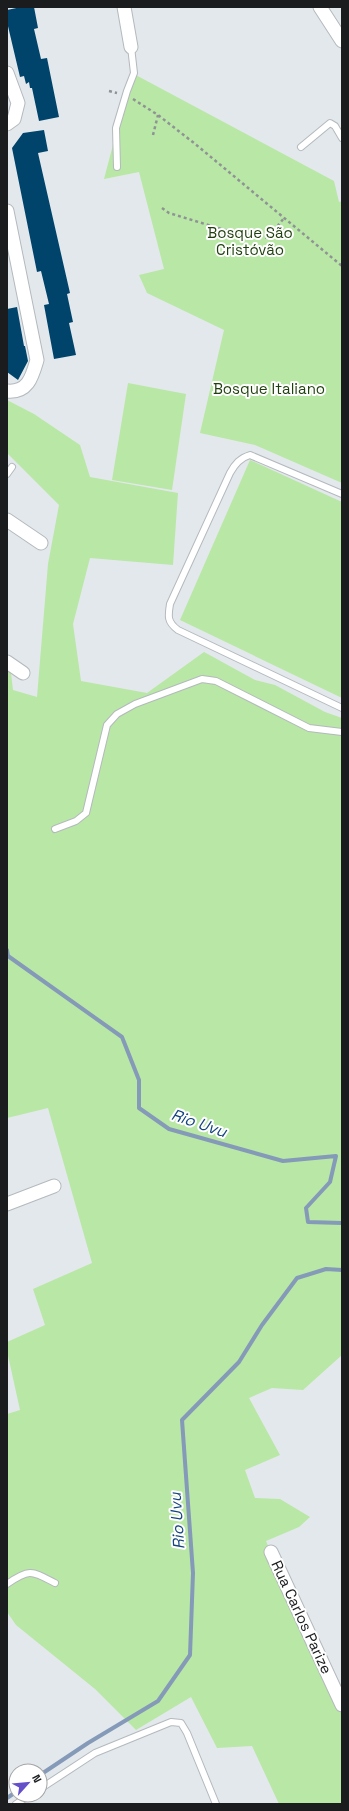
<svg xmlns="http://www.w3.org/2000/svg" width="349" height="1811" viewBox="0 0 349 1811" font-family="'Space Grotesk',sans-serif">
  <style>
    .green { fill: #b9e7a5 }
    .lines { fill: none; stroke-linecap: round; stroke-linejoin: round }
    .stream { stroke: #849ab8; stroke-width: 4 }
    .building { fill: #00446b }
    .lane-casing { stroke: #b4b9bd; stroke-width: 8 }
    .street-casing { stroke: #b4b9bd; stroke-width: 15 }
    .path { stroke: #8f9396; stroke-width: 2.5; stroke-dasharray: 3 3; stroke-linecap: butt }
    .lane { stroke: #fff; stroke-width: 6 }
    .street { stroke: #fff; stroke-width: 13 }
    .labels { text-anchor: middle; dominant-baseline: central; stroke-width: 4; stroke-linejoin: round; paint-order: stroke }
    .park-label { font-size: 15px; fill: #1f3f0c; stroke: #fff }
    .street-label { font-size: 15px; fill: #1a1c1e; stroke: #fff }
    .water-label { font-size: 16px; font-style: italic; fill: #144581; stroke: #fff }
  </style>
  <rect width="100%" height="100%" fill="#e3e8ec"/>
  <g class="green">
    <polygon points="132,73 334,181 339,202 342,201 342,483 255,445 200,433 224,330 147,293 139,275 164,269 139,172 104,179"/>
    <polygon points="128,383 186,394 172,490 112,480"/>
    <polygon points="7,400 34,414 80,445 90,477 178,493 173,565 90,558 73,624 81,681 147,693 204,652 255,680 275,685 325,712 342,718 342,1355 303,1390 272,1388 249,1398 280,1455 245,1470 255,1498 280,1499 310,1517 299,1527 266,1541 342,1712 342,1804 279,1804 252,1746 217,1748 191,1697 136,1730 95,1689 16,1625 7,1612 7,1414 20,1410 7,1351 7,1342 45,1325 33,1289 92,1263 48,1108 7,1118 7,670 11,673 13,690 37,697 48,564 59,505 7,453"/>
    <polygon points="250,460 342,502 342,698 180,620"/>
  </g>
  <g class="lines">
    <g class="stream">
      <polyline points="7,950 8,956 122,1037 139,1080 139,1108 169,1129 283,1161 336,1156 330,1182 306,1208 308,1222 342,1223"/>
      <polyline points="40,1775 88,1743 158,1701 190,1655 193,1573 182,1420 239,1362 262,1325 297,1278 326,1269 342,1270"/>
      <polyline points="7,1798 16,1792"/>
    </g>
  </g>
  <g class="building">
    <polygon points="21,7 34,7 38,28 34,29 41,59 47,58 59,117 39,121 32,88 30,88 29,82 26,84 24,76 20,77 7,22 7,10"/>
    <polygon points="44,130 48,151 38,153 70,293 67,294 73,322 69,323 76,355 54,359 44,305 49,304 41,271 37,272 12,148 23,133"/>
    <polygon points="17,307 24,346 25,346 28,361 18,380 7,372 7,309"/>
  </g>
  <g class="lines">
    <g class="lane-casing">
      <g id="lane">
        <polyline points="301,147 330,123 335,126 342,138"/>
        <polyline points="117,167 116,128 127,91 134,73 131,47"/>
        <polyline points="7,474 12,467"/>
        <path d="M342 494 250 455C240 458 235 464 230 473L170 604C168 616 167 622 178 630L342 708"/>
        <polyline points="55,829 76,821 86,813 107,725 117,714 135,704 202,679 216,681 309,728 342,732"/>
        <path d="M7 1584C30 1568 32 1571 55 1583"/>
        <polyline points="40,1789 95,1753 171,1722 181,1723 187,1733 216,1804"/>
        <polyline points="16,1804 30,1795"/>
      </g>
    </g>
    <g class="street-casing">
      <g id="street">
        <polyline points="124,7 131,47"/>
        <polyline points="320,7 342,41"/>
        <polyline points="7,73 18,103 14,119 7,124"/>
        <path d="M7 211 37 360C32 377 28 393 7 391"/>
        <polyline points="7,520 41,543"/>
        <polyline points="7,662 23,673"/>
        <polyline points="7,1204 54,1186"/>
        <polyline points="271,1552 342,1705"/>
      </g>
    </g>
    <g class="path">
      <polyline points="109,91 117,93"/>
      <polyline points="133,99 158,115 194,143 342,266"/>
      <polyline points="153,135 158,115"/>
      <polyline points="162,208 169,213 228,231 268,238 284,218"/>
    </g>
    <use href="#lane" class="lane"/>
    <use href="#street" class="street"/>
  </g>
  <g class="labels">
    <g class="park-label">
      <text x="250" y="232">Bosque São<tspan x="250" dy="17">Cristóvão</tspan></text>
      <text x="269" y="388">Bosque Italiano</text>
    </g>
    <g class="street-label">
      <text transform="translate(302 1617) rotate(65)">Rua Carlos Parize</text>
    </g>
    <g class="water-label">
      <text transform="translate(199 1123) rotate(19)">Rio Uvu</text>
      <text transform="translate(177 1521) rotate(-94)">Rio Uvu</text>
    </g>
  </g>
  <rect width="349" height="1811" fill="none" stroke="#1a1c1e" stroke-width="16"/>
  <g transform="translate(28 1783) rotate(63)"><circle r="19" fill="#ffffff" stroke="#a3a4a5"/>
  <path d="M0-3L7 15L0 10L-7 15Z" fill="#6650c9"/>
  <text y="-6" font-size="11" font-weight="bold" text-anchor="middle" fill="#1a1c1e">N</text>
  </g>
</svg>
